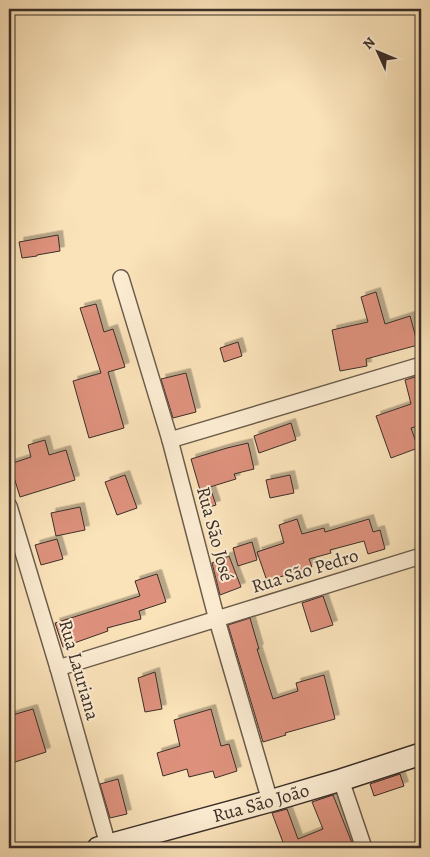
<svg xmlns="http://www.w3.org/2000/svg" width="430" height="857" viewBox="0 0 430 857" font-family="Alegreya,serif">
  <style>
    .building { fill: #dd917c; stroke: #3b2f28; filter: url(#shadow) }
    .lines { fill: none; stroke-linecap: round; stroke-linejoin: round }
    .street-casing { stroke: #6b5c4c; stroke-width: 18 }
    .secondary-casing { stroke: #3b2f28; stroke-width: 24 }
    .street { stroke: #fcecd2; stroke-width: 15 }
    .secondary { stroke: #fcecd2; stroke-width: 21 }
    .labels { text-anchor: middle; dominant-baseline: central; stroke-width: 4; stroke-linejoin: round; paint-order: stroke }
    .street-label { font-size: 19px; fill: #3b2f28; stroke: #fcecd2 }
  </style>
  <defs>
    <filter id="shadow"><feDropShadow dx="4.5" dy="-4.5" stdDeviation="0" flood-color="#0004"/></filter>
  </defs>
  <rect width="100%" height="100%" fill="#fae2b9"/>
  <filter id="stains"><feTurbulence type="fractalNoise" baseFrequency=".004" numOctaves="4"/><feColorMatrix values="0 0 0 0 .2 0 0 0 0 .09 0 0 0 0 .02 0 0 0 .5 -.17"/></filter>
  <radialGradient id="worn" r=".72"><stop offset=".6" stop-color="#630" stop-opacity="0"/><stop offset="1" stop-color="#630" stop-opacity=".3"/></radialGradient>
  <g class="building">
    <polygon points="58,235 60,251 37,255 37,256 22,258 19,242"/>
    <polygon points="376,292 385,324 410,316 418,345 366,359 367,366 340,371 332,330 368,322 361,297"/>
    <polygon points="96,304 104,332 113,329 125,367 108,372 124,428 89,438 73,381 101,373 80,308"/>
    <polygon points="238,342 242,356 224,362 220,348"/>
    <polygon points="186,373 196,412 173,418 161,379"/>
    <polygon points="421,375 421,425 411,428 418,448 391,458 376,416 411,404 405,380"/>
    <polygon points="291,423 296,440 259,453 254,436"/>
    <polygon points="45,440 49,455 66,450 75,480 20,497 10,464 31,457 28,445"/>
    <polygon points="248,443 254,469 234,474 236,479 200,490 191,459 227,448"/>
    <polygon points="125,475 137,508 117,515 105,482"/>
    <polygon points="290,475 294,493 270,498 266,480"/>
    <polygon points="211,490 216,505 202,509 198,494"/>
    <polygon points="80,507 85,530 56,536 51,513"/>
    <polygon points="297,519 302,534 324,528 325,532 369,519 373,532 380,530 385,549 368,554 364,541 330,550 331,553 309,559 312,567 267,581 257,552 284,543 279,525"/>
    <polygon points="57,539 63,559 41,565 35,545"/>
    <polygon points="252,542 257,560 238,566 233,548"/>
    <polygon points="229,556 241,587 220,595 212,563"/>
    <polygon points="157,574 166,602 139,611 141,619 107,628 108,631 63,647 55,623 140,596 135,581"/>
    <polygon points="323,596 333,625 311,632 302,603"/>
    <polygon points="250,618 259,649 257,649 273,699 298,691 296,683 324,675 335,719 285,733 286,735 263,742 228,625"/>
    <polygon points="155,672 162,709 145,712 138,678"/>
    <polygon points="33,709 46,752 9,764 9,716"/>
    <polygon points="211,709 221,746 229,744 237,771 215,778 213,771 189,777 187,769 163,776 157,753 180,746 174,720"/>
    <polygon points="400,774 404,786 374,796 370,784"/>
    <polygon points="118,779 127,814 110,818 100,784"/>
    <polygon points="333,795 354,848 277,848 284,845 272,813 287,809 298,839 323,829 312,802"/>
  </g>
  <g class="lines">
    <g class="street-casing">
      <g id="street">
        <polyline points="121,278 170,440 217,620 270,801"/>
        <polyline points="170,440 421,365"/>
        <polyline points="9,506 58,668 108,845"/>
        <polyline points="58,668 421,556"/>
        <polyline points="341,780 364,848"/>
      </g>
    </g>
    <g class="secondary-casing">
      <g id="secondary">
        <path id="s1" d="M98 848 270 801 341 780 421 754"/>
      </g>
    </g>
    <use href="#street" class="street"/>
    <use href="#secondary" class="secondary"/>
  </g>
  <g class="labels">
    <g class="street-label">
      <text transform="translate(215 534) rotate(75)">Rua São José</text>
      <text transform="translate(305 571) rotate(-17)">Rua São Pedro</text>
      <text transform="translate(79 670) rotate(74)">Rua Lauriana</text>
      <text stroke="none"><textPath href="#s1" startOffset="169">Rua São João</textPath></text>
    </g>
  </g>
  <rect width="430" height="857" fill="none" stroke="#fae2b9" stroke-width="30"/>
  <rect x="10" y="10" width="410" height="837" fill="none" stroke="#3b2f28" stroke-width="2.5"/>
  <rect x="15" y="15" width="400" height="827" fill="none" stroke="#3b2f28"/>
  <g transform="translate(378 52) rotate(314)" stroke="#fcecd2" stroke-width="4" paint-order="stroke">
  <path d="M0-4L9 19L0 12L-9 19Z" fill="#3b2f28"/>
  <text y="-8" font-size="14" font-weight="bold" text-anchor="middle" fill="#3b2f28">N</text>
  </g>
  <rect width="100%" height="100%" filter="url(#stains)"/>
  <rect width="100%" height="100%" fill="url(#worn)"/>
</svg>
